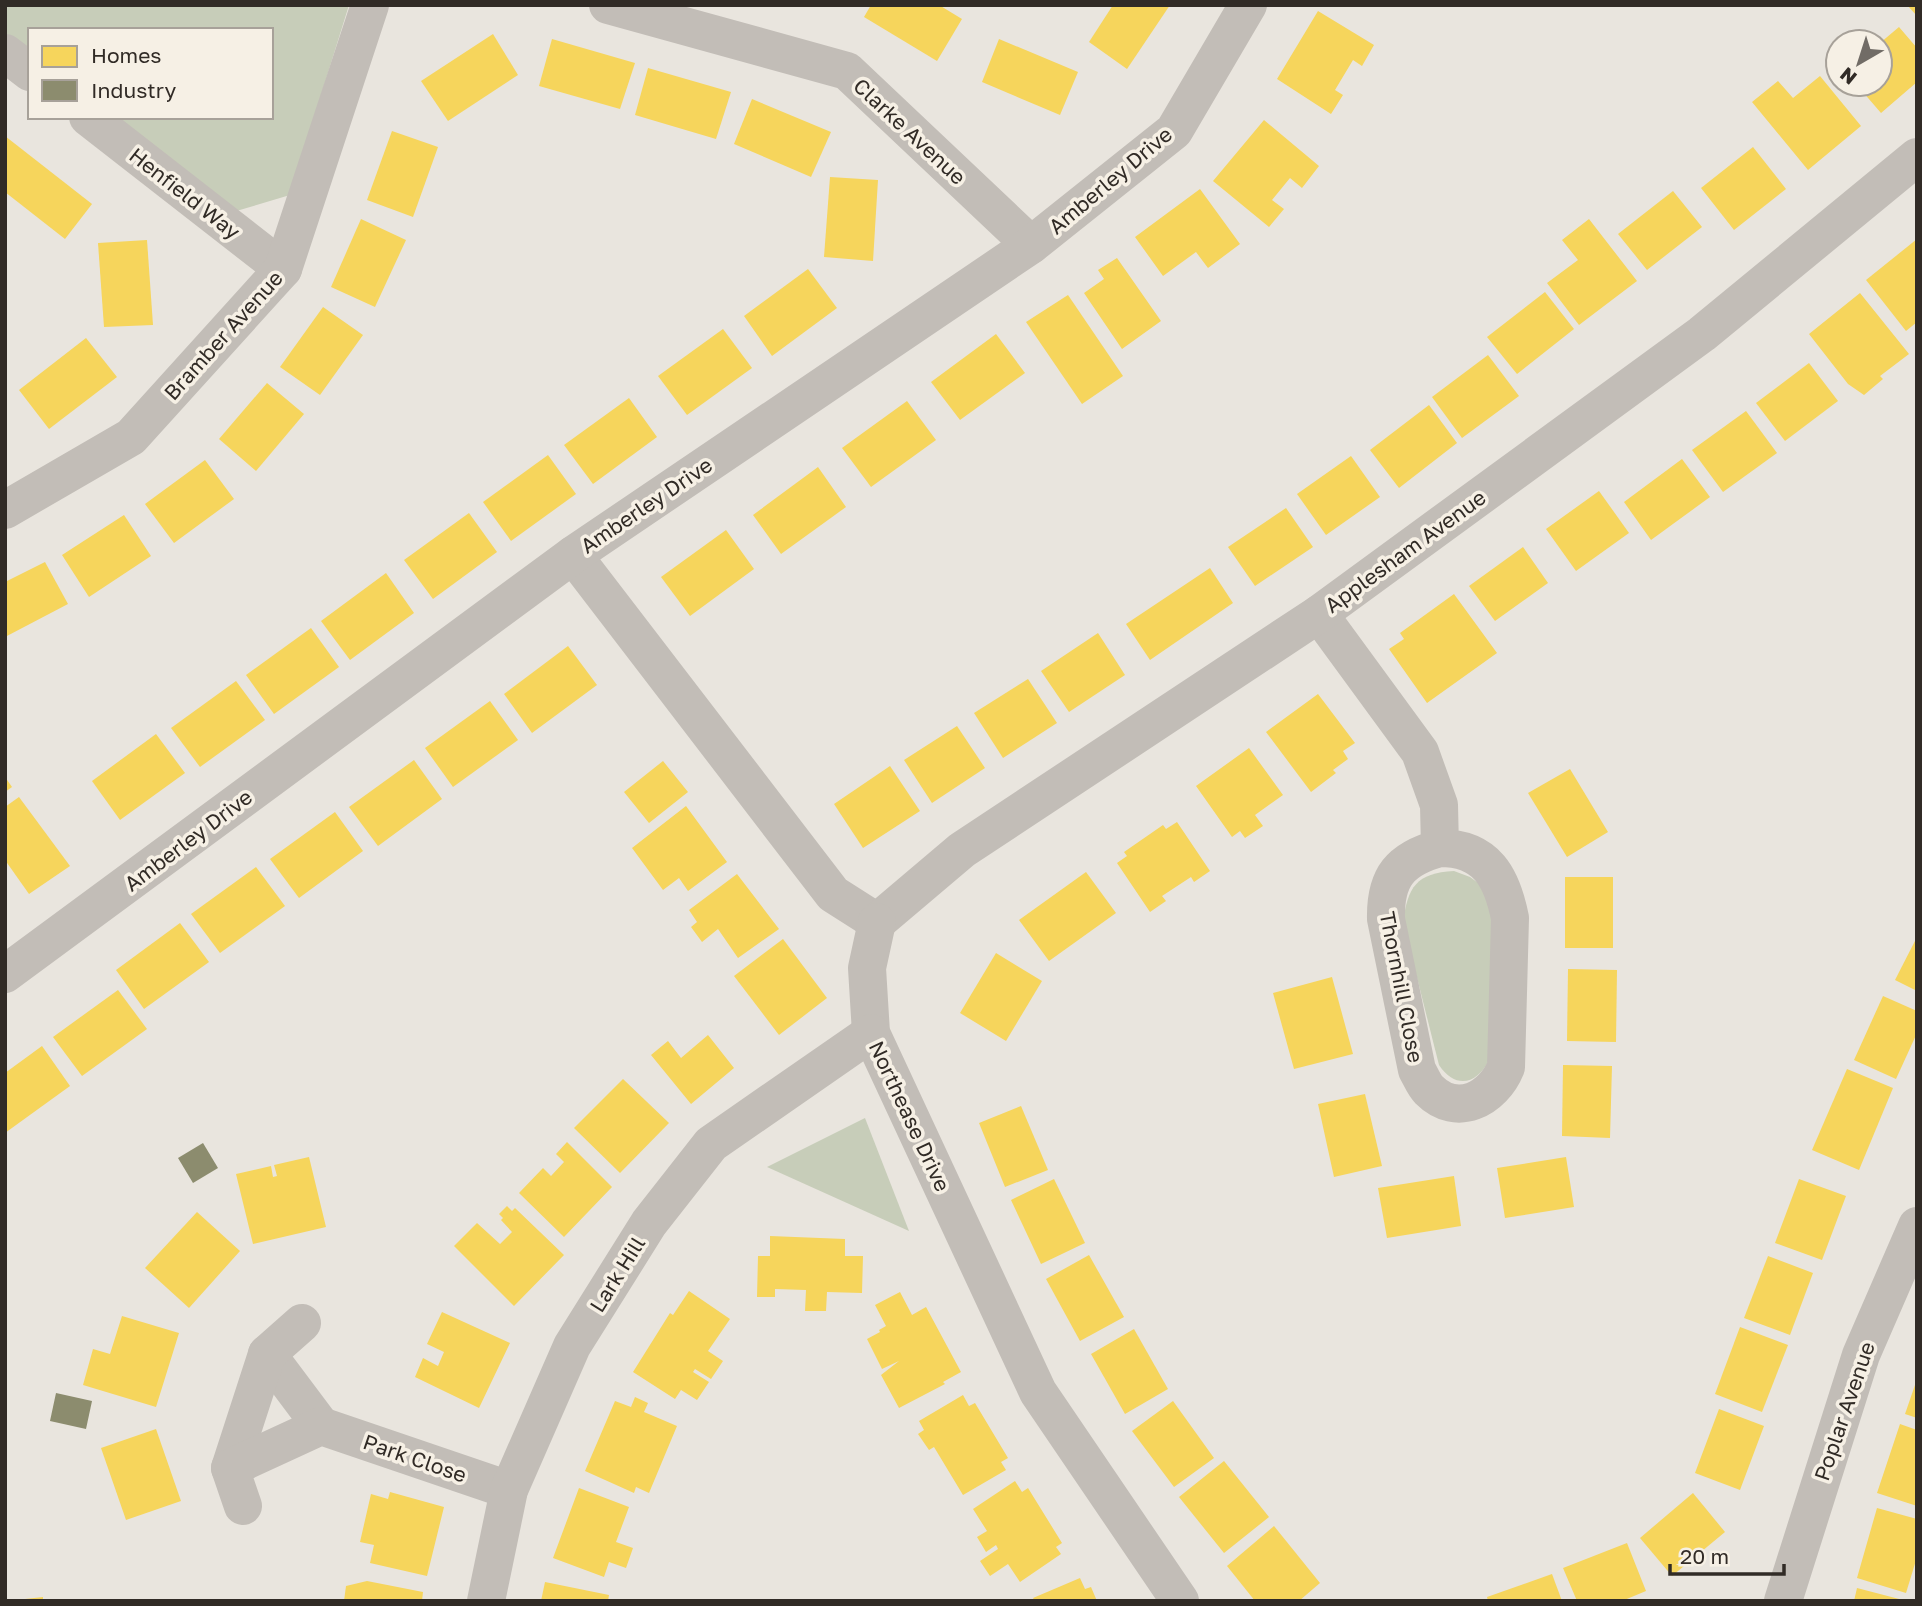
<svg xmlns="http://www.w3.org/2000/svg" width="1922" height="1606" viewBox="0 0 1922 1606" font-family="'Golos Text',sans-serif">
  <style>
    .green { fill: #c7cdb9 }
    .homes { fill: #f6d55c }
    .industry { fill: #8c8c6e }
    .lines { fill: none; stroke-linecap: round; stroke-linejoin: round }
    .minor { stroke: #c2bdb7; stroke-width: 38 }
    .labels { text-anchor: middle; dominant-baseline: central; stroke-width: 7; stroke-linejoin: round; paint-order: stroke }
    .street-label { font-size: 21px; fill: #312b26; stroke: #f6f0e5 }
  </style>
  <rect width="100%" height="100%" fill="#e9e5de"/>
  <g class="green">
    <polygon points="5,5 349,5 290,195 233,212 112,117 271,117 271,30 30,30 30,53 5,34"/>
    <path d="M1454 871 1470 877 1481 885 1492 913 1489 1060C1477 1084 1456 1090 1439 1065L1403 922C1408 887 1416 873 1454 871Z"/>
    <polygon points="865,1118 909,1231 767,1167"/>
  </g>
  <g class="homes">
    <polygon points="871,5 939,5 962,19 937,61 864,17"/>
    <polygon points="1113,5 1170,5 1127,69 1089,42"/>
    <polygon points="1907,5 1917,5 1917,16"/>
    <polygon points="1318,11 1374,45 1362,66 1353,60 1335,90 1343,95 1331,114 1277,79"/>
    <polygon points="1899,27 1917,48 1917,82 1881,113 1856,84 1880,84 1880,43"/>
    <polygon points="493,34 518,75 448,121 421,81"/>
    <polygon points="552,39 635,63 620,109 539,86"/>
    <polygon points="999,39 1078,72 1060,115 982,82"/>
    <polygon points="648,68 731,92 716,139 635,115"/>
    <polygon points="1820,76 1861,126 1808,170 1752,102 1778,81 1793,98"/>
    <polygon points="752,99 831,132 811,177 734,144"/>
    <polygon points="1264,120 1319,166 1302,188 1290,178 1272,200 1284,209 1269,227 1213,181"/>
    <polygon points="392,131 438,147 413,217 367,200"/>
    <polygon points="5,136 92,204 65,239 5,192"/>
    <polygon points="1753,147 1786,189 1734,230 1701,188"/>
    <polygon points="830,177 878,180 873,261 824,257"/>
    <polygon points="1200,189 1240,244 1208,268 1196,252 1163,276 1135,237"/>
    <polygon points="1673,191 1702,227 1647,270 1618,234"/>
    <polygon points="361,219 406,240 375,307 331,287"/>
    <polygon points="1589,219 1637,281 1579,325 1547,283 1578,260 1562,240"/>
    <polygon points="1917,239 1917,322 1906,331 1866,280"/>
    <polygon points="147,240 153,325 104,327 98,243"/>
    <polygon points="1117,258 1161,321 1122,349 1084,293 1104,279 1098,270"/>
    <polygon points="808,269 837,308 772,356 744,316"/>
    <polygon points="1545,292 1574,329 1517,374 1487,337"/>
    <polygon points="1860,293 1909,354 1880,376 1883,379 1864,395 1848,384 1809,334"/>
    <polygon points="1068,295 1123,376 1082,404 1026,322"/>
    <polygon points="323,307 363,335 320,395 280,367"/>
    <polygon points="723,329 752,368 687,415 658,376"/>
    <polygon points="996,334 1025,373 960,420 931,382"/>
    <polygon points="86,338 117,377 49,429 19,390"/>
    <polygon points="1488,355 1519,396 1462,438 1432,397"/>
    <polygon points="1809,363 1838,401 1785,441 1756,403"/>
    <polygon points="267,383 304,414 256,471 219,439"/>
    <polygon points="629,398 657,437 593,484 564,445"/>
    <polygon points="907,401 936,440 871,487 842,448"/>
    <polygon points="1429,405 1457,443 1399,488 1370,450"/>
    <polygon points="1746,411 1777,453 1723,492 1692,450"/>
    <polygon points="548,455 576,494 511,541 483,502"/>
    <polygon points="1351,456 1380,497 1326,535 1297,494"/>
    <polygon points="1682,459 1710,497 1651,540 1624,502"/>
    <polygon points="205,460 234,499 174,543 145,504"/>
    <polygon points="818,467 846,507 781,554 753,515"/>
    <polygon points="1599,491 1629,533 1576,571 1546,529"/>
    <polygon points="1286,508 1313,547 1255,586 1228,547"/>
    <polygon points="469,513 497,552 433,599 404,560"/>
    <polygon points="124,515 151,556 89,597 62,555"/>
    <polygon points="726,530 754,569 690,616 661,577"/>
    <polygon points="1523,547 1548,583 1495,621 1469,586"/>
    <polygon points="45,562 68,604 5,637 5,582"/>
    <polygon points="1210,568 1233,603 1150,660 1126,624"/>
    <polygon points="386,573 414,613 350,660 321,621"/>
    <polygon points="1454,594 1497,653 1427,703 1389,649 1404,639 1400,633"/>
    <polygon points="311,628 339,667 274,714 246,675"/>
    <polygon points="1098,633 1125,675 1069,712 1041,671"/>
    <polygon points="568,646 597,685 532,733 504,694"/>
    <polygon points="1028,679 1057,723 1003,758 974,713"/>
    <polygon points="236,681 265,720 200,767 171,728"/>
    <polygon points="1318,694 1355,743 1343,751 1348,759 1333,770 1336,773 1311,792 1266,732"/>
    <polygon points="490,701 518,740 453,787 425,748"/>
    <polygon points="957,726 985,768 932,803 904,760"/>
    <polygon points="156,734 185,773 120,820 92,781"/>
    <polygon points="1249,748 1283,795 1255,815 1263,826 1245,838 1240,831 1232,837 1196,786"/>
    <polygon points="414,760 442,799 378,846 349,807"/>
    <polygon points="663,761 688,792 649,823 624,792"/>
    <polygon points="890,766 920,811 863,848 834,804"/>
    <polygon points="1570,769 1608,832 1567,857 1528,793"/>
    <polygon points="5,777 12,787 5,792"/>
    <polygon points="19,797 70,866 29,894 5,860 5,807"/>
    <polygon points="686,806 727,862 688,891 679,878 663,890 632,848"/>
    <polygon points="335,812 363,851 299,898 270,859"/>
    <polygon points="1177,822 1210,871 1194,882 1191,877 1162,896 1166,901 1150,912 1117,863 1127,856 1124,852 1163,825 1166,829"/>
    <polygon points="256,867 285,906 220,953 191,914"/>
    <polygon points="1086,872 1116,913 1049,961 1019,920"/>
    <polygon points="737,874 779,929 738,958 718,929 702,942 691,927 697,922 689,910"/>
    <rect x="1565" y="877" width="48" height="71"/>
    <polygon points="180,923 209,962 144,1009 116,970"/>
    <polygon points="1917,937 1917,991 1895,980"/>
    <polygon points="783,939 827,998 779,1035 734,976"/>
    <polygon points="996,953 1042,981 1006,1041 960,1013"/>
    <polygon points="1568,969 1617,970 1616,1042 1567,1041"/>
    <polygon points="1332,977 1353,1054 1294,1069 1273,993"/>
    <polygon points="118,990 147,1029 82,1076 53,1037"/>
    <polygon points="1883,996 1917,1011 1917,1033 1896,1079 1854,1060"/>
    <polygon points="708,1035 734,1068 691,1104 651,1055 668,1041 681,1058"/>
    <polygon points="42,1046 70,1086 5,1133 5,1073"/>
    <polygon points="1563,1065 1612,1066 1610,1138 1562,1136"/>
    <polygon points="1847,1069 1893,1088 1859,1170 1812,1150"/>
    <polygon points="623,1079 669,1123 620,1173 574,1128"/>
    <polygon points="1365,1094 1382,1166 1334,1177 1318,1104"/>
    <polygon points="1021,1106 1048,1170 1005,1187 979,1123"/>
    <polygon points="567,1142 612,1187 564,1237 519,1193 543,1168 551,1176 564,1162 556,1154"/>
    <polygon points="309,1157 326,1227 253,1244 236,1174 271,1166 273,1177 277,1176 274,1165"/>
    <polygon points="1566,1157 1574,1207 1505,1218 1497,1168"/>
    <polygon points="1454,1176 1461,1226 1387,1238 1378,1188"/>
    <polygon points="1054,1179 1085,1243 1041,1264 1011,1200"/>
    <polygon points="1799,1179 1846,1196 1822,1260 1775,1243"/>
    <polygon points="507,1206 512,1211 515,1208 564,1255 514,1306 454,1246 477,1223 500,1244 512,1232 501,1220 503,1218 499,1214"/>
    <polygon points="197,1212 240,1251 189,1308 145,1268"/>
    <polygon points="770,1236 845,1239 845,1256 863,1256 862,1293 827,1292 826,1311 805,1311 806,1290 775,1289 775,1297 757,1297 758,1256 770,1256"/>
    <polygon points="1089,1255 1124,1317 1080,1341 1046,1279"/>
    <polygon points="1768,1256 1813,1273 1790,1335 1744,1318"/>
    <polygon points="689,1291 730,1319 708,1351 723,1361 711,1379 695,1369 693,1372 709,1382 697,1400 681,1390 675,1399 633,1372 670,1313 673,1315"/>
    <polygon points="900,1292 912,1315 926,1307 961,1372 943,1382 945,1384 899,1408 881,1375 899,1361 882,1369 867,1339 880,1332 879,1330 886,1326 875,1305"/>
    <polygon points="442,1312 510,1343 479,1408 415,1377 423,1358 438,1366 444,1352 427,1344"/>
    <polygon points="122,1316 179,1333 156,1407 83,1385 93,1349 110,1354"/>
    <polygon points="1740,1327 1788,1345 1762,1412 1715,1394"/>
    <polygon points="1134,1329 1168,1389 1125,1414 1091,1354"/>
    <polygon points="1916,1382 1917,1382 1917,1418 1905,1414"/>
    <polygon points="963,1395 969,1406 975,1403 1008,1458 1001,1462 1006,1470 963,1495 934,1447 929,1450 918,1434 924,1430 919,1421"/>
    <polygon points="635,1397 648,1403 644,1412 677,1426 649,1493 636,1487 634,1493 585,1471 615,1401 631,1407"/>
    <polygon points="1173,1401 1214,1458 1174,1487 1132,1431"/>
    <polygon points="1719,1409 1764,1426 1740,1490 1695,1473"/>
    <polygon points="1900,1424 1917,1430 1917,1506 1877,1493"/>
    <polygon points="156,1429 181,1501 126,1520 101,1448"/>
    <polygon points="1224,1461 1269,1517 1224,1553 1179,1497"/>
    <polygon points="1015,1481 1022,1492 1028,1488 1062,1543 1056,1547 1061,1554 1020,1582 1008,1564 990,1576 980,1561 998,1549 996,1545 986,1552 977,1537 987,1531 973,1509"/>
    <polygon points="579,1488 629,1507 616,1542 633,1548 626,1568 609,1562 604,1577 553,1558"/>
    <polygon points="390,1492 444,1507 427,1576 370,1563 374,1545 360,1542 371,1494 388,1499"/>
    <polygon points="1693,1493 1725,1532 1672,1576 1640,1538"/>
    <polygon points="1877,1508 1917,1519 1917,1557 1906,1593 1857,1578"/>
    <polygon points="1274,1526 1320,1583 1299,1601 1255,1601 1227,1566"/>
    <polygon points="1627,1543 1646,1591 1622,1601 1577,1601 1563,1568"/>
    <polygon points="1552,1574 1562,1601 1488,1601 1487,1597"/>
    <polygon points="1080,1578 1085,1589 1091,1587 1097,1601 1035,1601 1033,1598"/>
    <polygon points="367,1581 423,1592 422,1601 344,1601 346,1586"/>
    <polygon points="545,1582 609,1595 608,1601 541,1601"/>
    <polygon points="1857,1588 1903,1600 1903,1601 1854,1601"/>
    <polygon points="43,1597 43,1601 25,1601 25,1599"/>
  </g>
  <g class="industry">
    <polygon points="203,1143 218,1168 193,1183 178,1158"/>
    <polygon points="56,1393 92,1401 86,1429 50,1421"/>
  </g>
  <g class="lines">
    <g class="minor">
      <polyline points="608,5 847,71 1031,245"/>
      <polyline points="5,53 30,72"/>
      <polyline points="88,117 283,269"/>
      <polyline points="5,510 131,437 283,269 370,5"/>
      <polyline points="573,555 833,894 877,922"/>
      <path d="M1319 614 1420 752 1439 805 1440 848C1487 848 1502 878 1510 918L1506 1067C1493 1099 1457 1118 1429 1090 1424 1085 1421 1077 1417 1070L1386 919C1385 877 1400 859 1440 848"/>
      <polyline points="877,922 962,850 1319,614 1702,334 1917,157"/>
      <polyline points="877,922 867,968 871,1033 1038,1392 1180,1601"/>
      <polyline points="5,974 573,555 1031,245 1174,131 1248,5"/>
      <polyline points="267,1354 321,1426"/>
      <polyline points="230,1468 267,1354 302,1323"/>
      <polyline points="243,1506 230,1468 321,1426 509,1490"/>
      <polyline points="486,1601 509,1490 572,1346 649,1223 711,1144 871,1033"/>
      <polyline points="1783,1601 1861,1355 1917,1226"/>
    </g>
  </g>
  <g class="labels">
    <g class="street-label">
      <text transform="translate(910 131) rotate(43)">Clarke Avenue</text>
      <text transform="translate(1110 180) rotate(-40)">Amberley Drive</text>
      <text transform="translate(185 193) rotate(38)">Henfield Way</text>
      <text transform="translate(223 335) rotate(-48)">Bramber Avenue</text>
      <text transform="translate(646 505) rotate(-34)">Amberley Drive</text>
      <text transform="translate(1405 551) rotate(-36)">Applesham Avenue</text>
      <text transform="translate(188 840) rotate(-37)">Amberley Drive</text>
      <text transform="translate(1402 987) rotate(79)">Thornhill Close</text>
      <text transform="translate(910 1116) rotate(65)">Northease Drive</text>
      <text transform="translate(617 1274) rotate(-58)">Lark Hill</text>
      <text transform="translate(1844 1411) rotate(-71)">Poplar Avenue</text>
      <text transform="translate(415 1458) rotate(19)">Park Close</text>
    </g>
  </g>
  <rect width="1922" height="1606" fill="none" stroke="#312b26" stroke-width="14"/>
  <rect x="28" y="28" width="245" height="91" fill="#f6f0e5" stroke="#a7a199" stroke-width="2"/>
  <rect x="42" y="46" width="35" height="21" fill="#f6d55c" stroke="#a7a199" stroke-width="2"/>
  <text x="91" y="63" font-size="21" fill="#312b26">Homes</text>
  <rect x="42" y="80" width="35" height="21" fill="#8c8c6e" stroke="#a7a199" stroke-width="2"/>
  <text x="91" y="98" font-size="21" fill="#312b26">Industry</text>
  <g transform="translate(1859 63) rotate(219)"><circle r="33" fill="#f6f0e5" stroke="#a7a199" stroke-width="2"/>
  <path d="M0-5L12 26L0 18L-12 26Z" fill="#716c66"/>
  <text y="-10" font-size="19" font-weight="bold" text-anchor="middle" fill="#312b26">N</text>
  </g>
  <path d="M1670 1564v10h114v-10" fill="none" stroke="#312b26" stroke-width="3.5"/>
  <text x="1680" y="1564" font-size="21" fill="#312b26" stroke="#f6f0e5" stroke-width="5" paint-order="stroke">20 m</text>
</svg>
